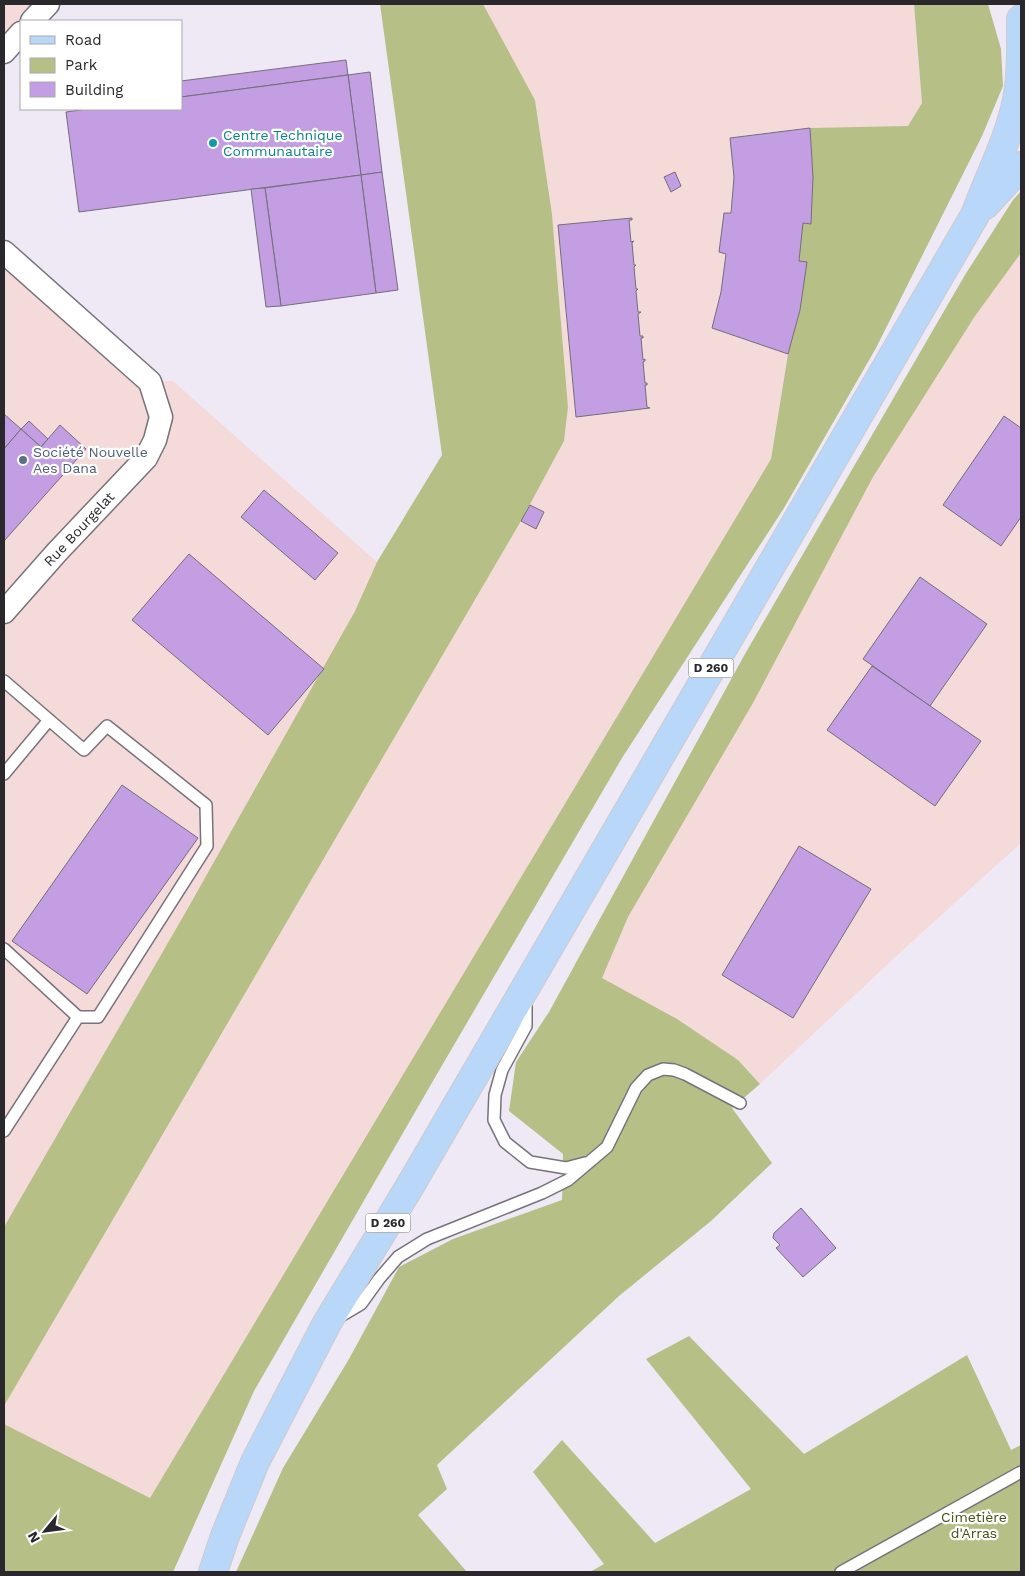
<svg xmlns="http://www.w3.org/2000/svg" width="1025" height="1576" viewBox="0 0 1025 1576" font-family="'Work Sans',sans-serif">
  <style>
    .industrial { fill: #f5dada }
    .green { fill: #b6c086 }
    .building { fill: #c39ee2; stroke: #746e79 }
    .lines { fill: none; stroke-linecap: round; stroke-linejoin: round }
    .lane-casing { stroke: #78727d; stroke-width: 14 }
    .street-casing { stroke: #78727d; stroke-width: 25 }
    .primary-casing { stroke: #cccbcd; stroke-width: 30 }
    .lane { stroke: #fff; stroke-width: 11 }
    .street { stroke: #fff; stroke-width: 22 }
    .primary { stroke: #b9d7f8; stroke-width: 28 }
    .culture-dot { fill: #0f9aa8; stroke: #fff; stroke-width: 2 }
    .service-dot { fill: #5c6f8a; stroke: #fff; stroke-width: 2 }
    .labels { text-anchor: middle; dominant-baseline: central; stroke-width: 4.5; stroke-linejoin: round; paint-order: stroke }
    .shield { fill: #fff; stroke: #6b686c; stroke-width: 1 }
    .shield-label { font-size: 12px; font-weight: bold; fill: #2b282d }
    .culture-label { font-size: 14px; fill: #0d838f; stroke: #fff; text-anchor: start }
    .service-label { font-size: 14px; fill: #4e5e75; stroke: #fff; text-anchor: start }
    .street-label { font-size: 14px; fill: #2b282d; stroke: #fff }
    .park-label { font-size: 14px; fill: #485016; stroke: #fff }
  </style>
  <rect width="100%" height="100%" fill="#efe8f5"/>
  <g class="industrial">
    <polygon points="4,4 48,4 4,52"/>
    <polygon points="483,4 914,4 922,103 908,126 813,177 811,224 803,224 799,261 807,262 800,310 788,354 771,459 150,1498 4,1424 4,1406 521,521 564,441 568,407 552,214 535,100"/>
    <polygon points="1021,191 1021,843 906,947 760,1084 738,1060 575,964 745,654 965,275 1013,200"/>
    <polygon points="4,252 149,381 173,381 377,562 355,611 188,908 4,1227"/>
  </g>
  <g class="green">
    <polygon points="380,4 483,4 535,100 552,214 568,407 564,441 521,521 4,1406 4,1227 188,908 355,611 377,562 442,455"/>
    <polygon points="914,4 988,4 1001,49 1003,86 982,136 876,348 784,508 622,758 437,1074 254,1391 173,1572 4,1572 4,1424 150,1498 771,459 788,354 800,310 807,262 799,261 803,223 811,224 813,177 810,128 908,126 922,103"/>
    <polygon points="1021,191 1021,253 975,316 873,477 753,703 628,917 602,978 677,1019 738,1060 760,1084 732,1108 772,1163 711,1221 619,1296 437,1465 447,1489 418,1515 467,1572 236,1572 283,1468 349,1359 399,1267 453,1239 562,1200 563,1154 509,1111 516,1062 549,1012 745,654 965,275 1013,200"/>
    <polygon points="689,1336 804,1454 967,1355 1011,1450 1021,1445 1021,1572 590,1572 604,1564 533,1472 562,1440 655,1543 751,1489 646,1359"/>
  </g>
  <g class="building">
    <polygon points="346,60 348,75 181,97 181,81"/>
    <polygon points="370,72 382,172 361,175 348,75"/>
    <polygon points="348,75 361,175 79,212 66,112 87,109 181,109 181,97"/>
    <polygon points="810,128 813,177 811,224 803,223 799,261 807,262 800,310 788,354 712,328 721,292 726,254 719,252 724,213 731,213 734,177 730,138"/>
    <polygon points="382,172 398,290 376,293 361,175"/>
    <polygon points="675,172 681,186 671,192 664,177"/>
    <polygon points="361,175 376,293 281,306 265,188"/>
    <polygon points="265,188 281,306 266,307 251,189"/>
    <polygon points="632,218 632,220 629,220 631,242 634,241 632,243 634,265 636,265 634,267 636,289 638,289 636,291 638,312 641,312 638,314 640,336 643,336 643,338 641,338 643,360 645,359 645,361 643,362 645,383 647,383 647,385 645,385 647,407 650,408 576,417 558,225"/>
    <polygon points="4,414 21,429 4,449"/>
    <polygon points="1004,416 1021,428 1021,517 1001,546 943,505"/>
    <polygon points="29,421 48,439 41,447 21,429"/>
    <polygon points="60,425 86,449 4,541 4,449 21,429 41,447"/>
    <polygon points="264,490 338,553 315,580 241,517"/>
    <polygon points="530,505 544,512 536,529 521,521"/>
    <polygon points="189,554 324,669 268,735 132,620"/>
    <polygon points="920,577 987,624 930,706 863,659"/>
    <polygon points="872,666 981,741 935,806 827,730"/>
    <polygon points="122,785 198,838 87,994 12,941"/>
    <polygon points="799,846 871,889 793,1018 722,975"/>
    <polygon points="801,1208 836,1248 803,1277 776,1248 780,1245 773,1238 774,1233"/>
  </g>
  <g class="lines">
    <g class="lane-casing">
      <g id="lane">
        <polyline points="4,681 84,750 107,726 206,805 207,846 98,1017 78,1017 4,1131"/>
        <polyline points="4,774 49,720"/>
        <polyline points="4,949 78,1017"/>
        <polyline points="526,1001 526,1026 502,1070 495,1095 494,1120 505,1142 530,1162 566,1168 585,1163"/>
        <polyline points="339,1317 361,1304 379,1279 398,1257 427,1239 542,1193 568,1180 607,1147 636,1088 648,1075 663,1069 674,1070 685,1074 740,1103"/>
        <polyline points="841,1572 1021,1472"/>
      </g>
    </g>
    <g class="street-casing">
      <g id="street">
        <polyline points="32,21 48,4"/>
        <polyline points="4,52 21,33"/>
        <polyline points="4,252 150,382 161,417 155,440 146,458 57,552 4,612"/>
      </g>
    </g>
    <g class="primary-casing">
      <g id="primary">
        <polyline points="985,205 1021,166"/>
        <path d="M213 1572 225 1536 255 1462 327 1323 410 1186 975 215C989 177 1009 139 1017 100 1022 73 1021 46 1021 19"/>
      </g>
    </g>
    <use href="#lane" class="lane"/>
    <use href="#street" class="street"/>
    <use href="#primary" class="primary"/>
  </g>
  <circle class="culture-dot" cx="213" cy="143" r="5"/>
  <circle class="service-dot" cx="23" cy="460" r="5"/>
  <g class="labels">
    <g class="shield">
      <rect x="688.5" y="658.5" width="45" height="19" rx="4"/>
      <rect x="365.5" y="1213.5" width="45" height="19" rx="4"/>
    </g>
    <g class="shield-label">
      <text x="711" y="668">D 260</text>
      <text x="388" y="1223">D 260</text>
    </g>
    <g class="culture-label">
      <text x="223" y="135">Centre Technique<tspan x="223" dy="16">Communautaire</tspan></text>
    </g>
    <g class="service-label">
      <text x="33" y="452">Société Nouvelle<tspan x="33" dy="16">Aes Dana</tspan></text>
    </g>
    <g class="street-label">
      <text transform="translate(79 529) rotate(-47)">Rue Bourgelat</text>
    </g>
    <g class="park-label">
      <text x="974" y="1517">Cimetière<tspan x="974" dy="16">d'Arras</tspan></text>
    </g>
  </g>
  <rect width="1025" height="1576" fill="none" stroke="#2b282d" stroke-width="10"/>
  <rect x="20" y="20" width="162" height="90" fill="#ffffff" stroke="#aaa9ab"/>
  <rect x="30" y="36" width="25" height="8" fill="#b9d7f8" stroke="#aaa9ab"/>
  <text x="65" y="45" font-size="15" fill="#2b282d">Road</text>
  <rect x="30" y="58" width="25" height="15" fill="#b6c086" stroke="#aaa9ab"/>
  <text x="65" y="70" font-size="15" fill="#2b282d">Park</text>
  <rect x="30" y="82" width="25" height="15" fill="#c39ee2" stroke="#aaa9ab"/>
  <text x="65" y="95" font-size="15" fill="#2b282d">Building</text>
  <g transform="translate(45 1531) rotate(241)" stroke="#ffffff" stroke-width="4" paint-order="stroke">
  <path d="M0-4L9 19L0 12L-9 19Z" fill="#2b282d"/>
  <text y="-8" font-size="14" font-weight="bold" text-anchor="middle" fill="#2b282d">N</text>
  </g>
</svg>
